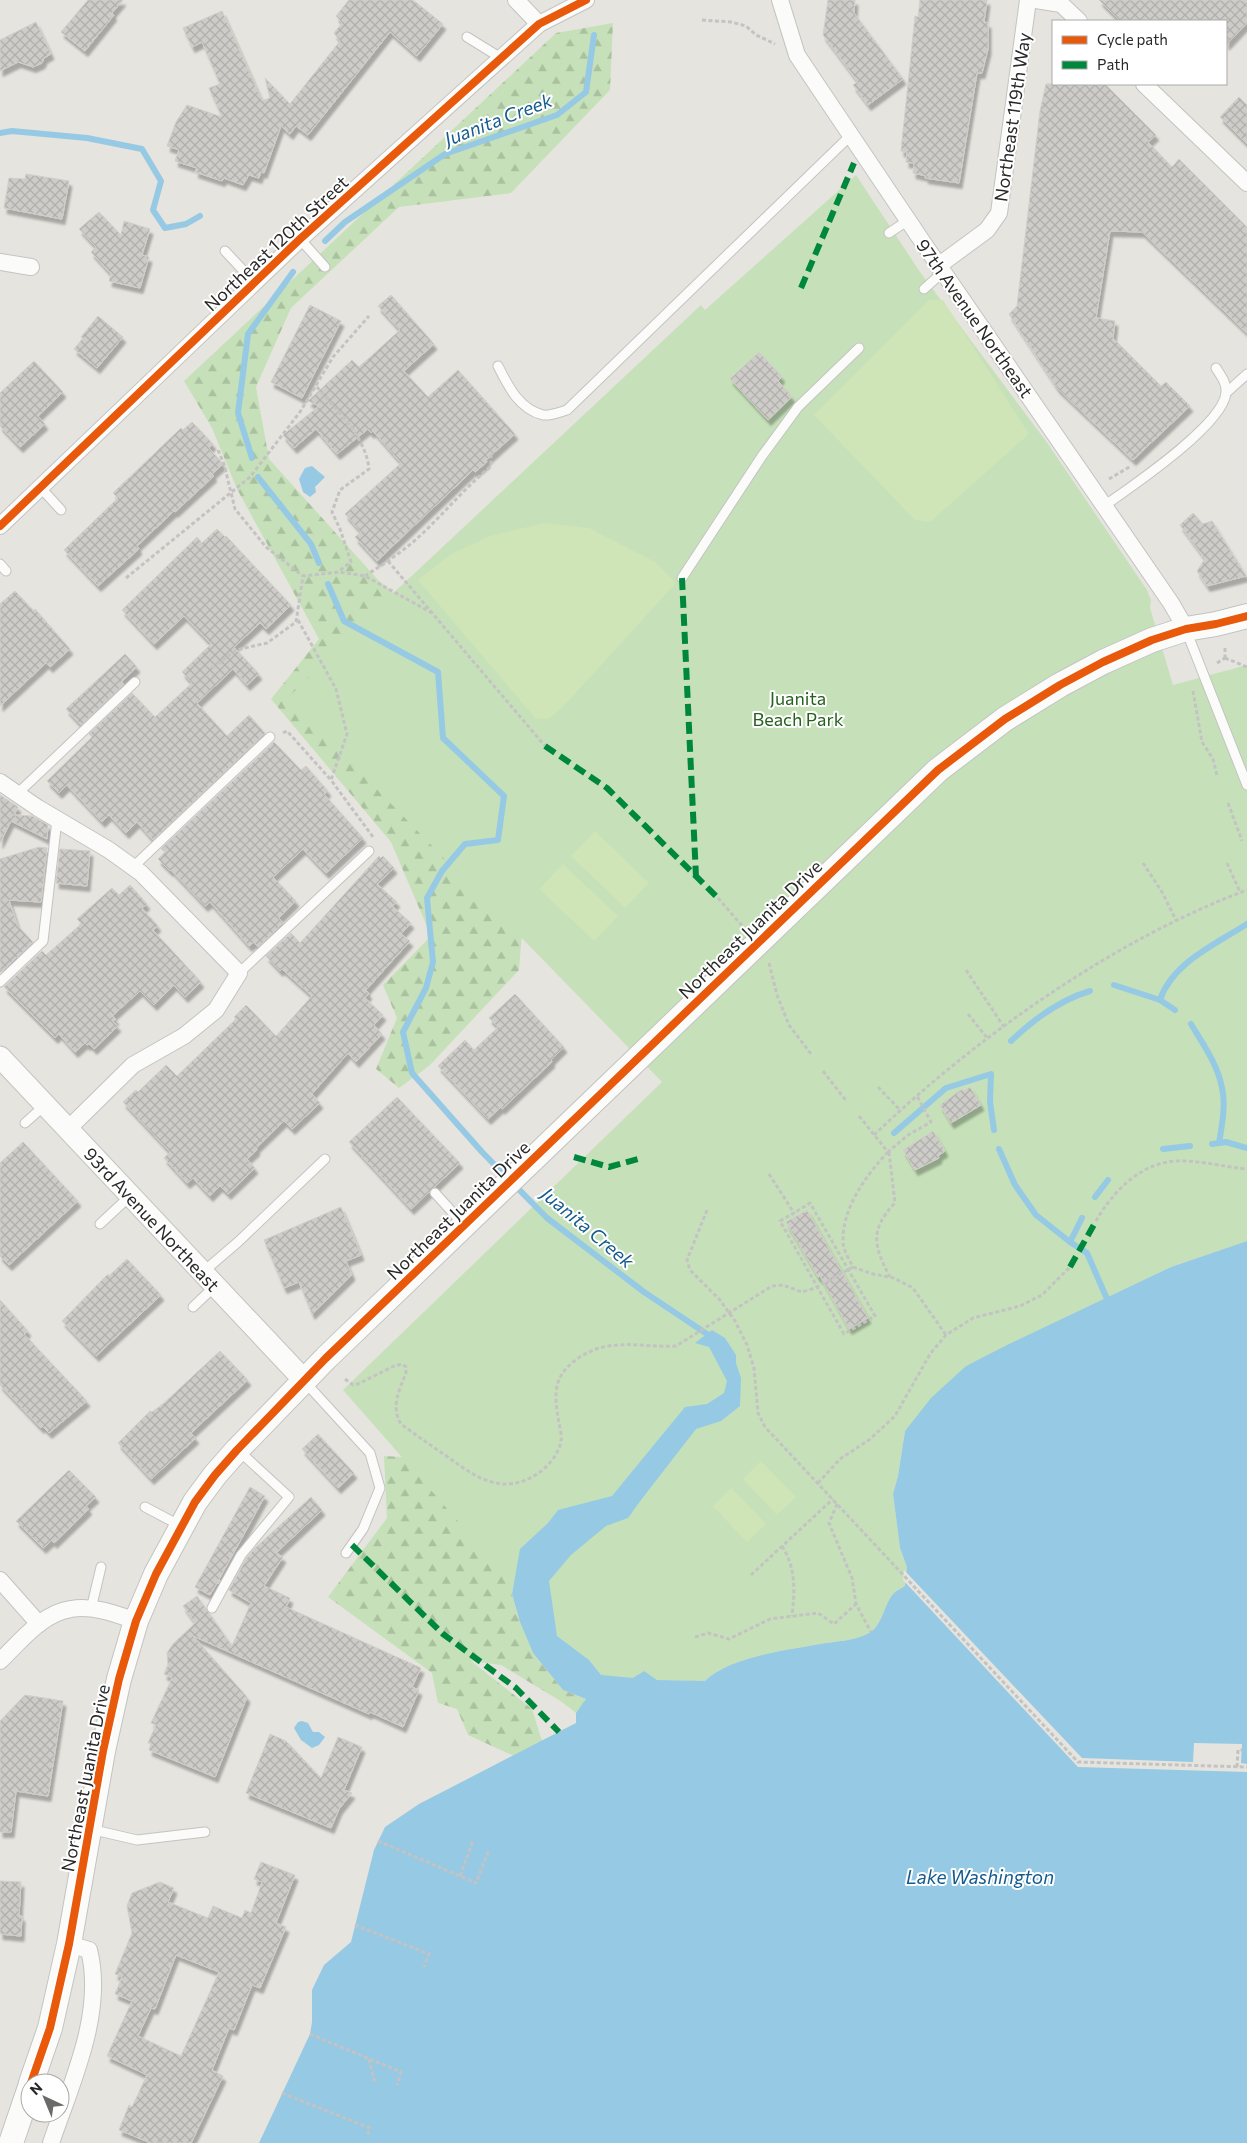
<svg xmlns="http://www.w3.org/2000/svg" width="1247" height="2143" viewBox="0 0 1247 2143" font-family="Commissioner,sans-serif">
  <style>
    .forest { fill: url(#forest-firs) }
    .park { fill: #c6e1b9 }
    .pitch { fill: #cfe4b7 }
    .water { fill: #96c9e4 }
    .pier { fill: #e6e4de }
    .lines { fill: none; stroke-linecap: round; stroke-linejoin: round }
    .stream { stroke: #96c9e4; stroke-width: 6 }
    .building { fill: url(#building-cross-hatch); stroke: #d1cfca; fill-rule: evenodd; filter: url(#shadow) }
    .service-casing { stroke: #c4c3c3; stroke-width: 11 }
    .minor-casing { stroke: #c4c3c3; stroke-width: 18 }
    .tertiary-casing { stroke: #c4c3c3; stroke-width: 23 }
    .secondary-casing { stroke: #c4c3c3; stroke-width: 26 }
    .path { stroke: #c4c3c3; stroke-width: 3; stroke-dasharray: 4 2.5; stroke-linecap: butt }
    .service { stroke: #fbfbfa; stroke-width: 9 }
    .minor { stroke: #fbfbfa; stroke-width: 16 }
    .tertiary { stroke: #fbfbfa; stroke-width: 21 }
    .secondary { stroke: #fbfbfa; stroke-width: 24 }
    .quiet { stroke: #00873e; stroke-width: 6; stroke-dasharray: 12 6; stroke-linecap: butt }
    .cycleway-casing { stroke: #fff; stroke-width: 11 }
    .cycleway { stroke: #e8590c; stroke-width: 8 }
    .labels { text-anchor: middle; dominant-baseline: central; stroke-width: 4; stroke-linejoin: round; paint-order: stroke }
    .street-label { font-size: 18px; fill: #282828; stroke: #fff }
    .park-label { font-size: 18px; fill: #26601e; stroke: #fff }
    .water-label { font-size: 19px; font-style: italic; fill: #155b8f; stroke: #fff }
  </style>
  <defs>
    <pattern id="forest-firs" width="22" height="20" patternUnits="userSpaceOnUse" patternTransform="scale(1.25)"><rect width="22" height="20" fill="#c6e1b9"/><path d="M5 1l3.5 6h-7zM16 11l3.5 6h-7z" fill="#aac19f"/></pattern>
    <pattern id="building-cross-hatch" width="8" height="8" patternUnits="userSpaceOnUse" patternTransform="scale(1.25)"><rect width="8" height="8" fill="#ceccc8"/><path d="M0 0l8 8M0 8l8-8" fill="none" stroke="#b1afac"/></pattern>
    <filter id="shadow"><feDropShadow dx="3" dy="5.5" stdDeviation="1" flood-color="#0004"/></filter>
  </defs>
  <rect width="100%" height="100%" fill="#e6e4de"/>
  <g class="forest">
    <polygon points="613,23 610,90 511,193 399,207 291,308 256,387 269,459 379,581 466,650 534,780 519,970 429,1066 399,1088 376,1069 397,1018 383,985 431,936 391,842 271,699 319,639 237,489 212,428 184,381 556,33"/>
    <path d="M642 1174 676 1227 684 1277 709 1313 712 1326 726 1319 748 1339C749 1369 755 1397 756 1426L725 1445 699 1469 682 1457 669 1476 663 1493 672 1515 687 1536 729 1568 738 1586 775 1576 807 1558 838 1512 874 1470 881 1493 886 1518 907 1567 905 1586 898 1578 871 1596 863 1595 858 1583C842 1592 829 1622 812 1636 802 1644 772 1647 759 1650L750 1645 738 1657 736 1663 711 1674 705 1681 657 1680 644 1671 633 1678 601 1675 589 1660 557 1636 549 1581 571 1555 606 1526 628 1518 696 1429 721 1421 740 1406 741 1378 736 1363V1355L725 1338 712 1330 669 1361 664 1383 579 1368 565 1400 547 1402 539 1350 546 1318 505 1310 461 1346 450 1383 432 1401 443 1424 505 1455 549 1433 571 1428 575 1457 558 1510 548 1523 520 1549 512 1594 520 1622 533 1653 563 1690 586 1699 576 1713 562 1702 501 1665 471 1661 532 1709 542 1741 514 1756 468 1735 457 1709 438 1703 432 1673 328 1597 387 1518 384 1456 420 1458 400 1412 431 1326 458 1283 555 1185 590 1209Z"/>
  </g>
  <path class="park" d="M856 175 920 272 1048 444 1147 590 1151 600 1150 608 1173 685 1247 665V1241L1171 1267 966 1366 905 1431 898 1476 893 1494 900 1548 907 1567 905 1586C901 1588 895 1591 893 1594 884 1605 882 1626 869 1633 854 1641 837 1641 820 1644 787 1650 729 1657 705 1681L657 1680 600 1683 343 1390 662 1082 288 698 387 599 701 305 705 310Z"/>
  <g class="pitch">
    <polygon points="929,300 943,300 1029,434 930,522 915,520 814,415"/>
    <polygon points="544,523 589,528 655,562 676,583 561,709 548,719 536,719 418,580 451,554 490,536"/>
    <polygon points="595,831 649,883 625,908 571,856"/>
    <polygon points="563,864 618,916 594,941 539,889"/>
    <polygon points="761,1461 796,1497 777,1515 743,1479"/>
    <polygon points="731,1488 766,1524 747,1542 713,1506"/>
  </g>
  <g class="water">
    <polygon points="312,466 325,477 315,487 316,492 310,497 303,492 299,479 305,468"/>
    <path d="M1247 1241V2143H259L310 2034 312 2022V1990L324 1965 351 1942 374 1850 385 1827 419 1804 576 1723V1713L586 1699 563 1690 533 1653 520 1622 512 1594 520 1549 548 1523 558 1510 612 1496 685 1407 707 1404 724 1393 727 1381 709 1347 695 1343 712 1330 725 1338 736 1355V1363L741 1378 740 1406 721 1421 696 1429 641 1500 628 1518 606 1526 571 1555 549 1581 557 1636 589 1660 601 1675 633 1678 644 1671 657 1680 705 1681C729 1657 787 1650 820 1644 837 1641 854 1641 869 1633 882 1626 884 1605 893 1594 895 1591 902 1588 905 1586L907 1567 900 1548 893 1494 898 1476 905 1431 931 1398 966 1366 1009 1344 1171 1267Z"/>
    <polygon points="302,1721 308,1723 313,1732 319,1732 325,1737 319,1745 312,1748 301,1740 294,1728 298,1722"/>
  </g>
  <polygon class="pier" points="904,1570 1082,1758 1193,1762 1194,1743 1242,1744 1241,1763 1247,1764 1247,1772 1078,1767 903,1580"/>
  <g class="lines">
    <g class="stream">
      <polyline points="0,133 12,131 87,138 142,149 161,181 153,210 165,228 186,224 200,216"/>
      <polyline points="325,241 345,222 445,154 557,115 586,92 594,35"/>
      <polyline points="252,458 238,413 248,334 293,272"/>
      <polyline points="258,477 311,544 319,563"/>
      <polyline points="328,584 344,621 438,672 443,738 504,796 498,840 465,844 442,871 427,898 433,962 426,988 403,1032 412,1073 482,1152 547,1218 644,1292 713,1338"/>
      <polyline points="1114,985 1160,1000 1175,1010"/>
      <path d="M1160 1000C1172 963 1216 944 1247 924"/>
      <path d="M1191 1024C1203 1044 1218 1065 1222 1088 1226 1105 1222 1125 1219 1143"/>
      <path d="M1011 1041C1034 1019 1059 1000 1090 991"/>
      <polyline points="894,1133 946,1088 991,1074 990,1102 994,1130"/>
      <polyline points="1212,1144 1226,1142 1247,1148"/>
      <polyline points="999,1149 1015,1185 1036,1215 1070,1242 1087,1253 1107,1299"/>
      <polyline points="1163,1149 1190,1146"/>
      <polyline points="1095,1197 1108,1180"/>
      <polyline points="1070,1242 1082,1218"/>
    </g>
  </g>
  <g class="building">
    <polygon points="88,0 123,0 112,13 114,15 85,51 61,32"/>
    <polygon points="349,0 413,0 443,24 417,56 390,32 308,135 296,126 290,134 281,126 264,173 261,172 259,178 249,175 243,185 224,178 222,181 195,172 197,168 175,161 179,150 167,146 176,122 187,105 222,117 209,88 220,84 202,42 192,47 183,28 222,11 262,101 270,98 265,78 290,104 340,41 334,33 342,23 336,16"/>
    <polygon points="828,0 855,0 854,13 903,79 868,105 853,85 858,82 823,35"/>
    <polygon points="920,0 987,0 984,22 988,23 988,49 982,73 977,73 959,183 925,178 926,176 913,173 914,163 906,162 907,152 901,151 915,16 918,17"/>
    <polygon points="1099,0 1247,0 1247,23 1226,45 1226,21 1120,21"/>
    <polygon points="36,22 51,54 44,58 42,63 33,67 18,62 0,71 0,40"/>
    <polygon points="1046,84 1105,84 1156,135 1148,142 1172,167 1179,159 1247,227 1247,333 1142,232 1110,231 1096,318 1115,321 1113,338 1161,386 1166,382 1190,406 1133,460 1057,388 1009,314 1017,306 1040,111"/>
    <polygon points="1239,97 1247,105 1247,144 1220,117"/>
    <polygon points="26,174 69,181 62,219 4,208 9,178 25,179"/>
    <polygon points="99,212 121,235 124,221 150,229 142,255 149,257 140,288 109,281 111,274 91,252 96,247 79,229"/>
    <polygon points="391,295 434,344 404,371 428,397 458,370 515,434 486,460 487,462 475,472 473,470 377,561 355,537 361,532 345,514 401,463 373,431 371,433 368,429 337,454 316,429 294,448 283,435 319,406 308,401 352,360 359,367 400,330 378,306"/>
    <polygon points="310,305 341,321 302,398 271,382"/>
    <polygon points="98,316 123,337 97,368 74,349 83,338 81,337"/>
    <polygon points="759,352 782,377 778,381 792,397 768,420 730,379"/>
    <polygon points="34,361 63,392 38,416 45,424 20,447 0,426 0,393"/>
    <polygon points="192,422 213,444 209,448 223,464 212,474 214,476 175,512 174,511 137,546 139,549 98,586 64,550 118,498 113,493 181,428 183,430"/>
    <polygon points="1193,513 1203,524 1212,521 1246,576 1207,586 1197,571 1205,559 1180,525"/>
    <polygon points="217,529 225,537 226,536 291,605 266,629 260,623 234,647 259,674 247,685 233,669 197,703 227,736 249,715 265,733 153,840 137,822 126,833 109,815 102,822 67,785 59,793 47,781 92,737 89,734 132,693 155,717 192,683 182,672 211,644 184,616 154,644 122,610 197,537 202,543"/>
    <polygon points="15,591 34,611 35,609 70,649 50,667 46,663 0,706 0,604"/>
    <polygon points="125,654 137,667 121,682 124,684 81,725 66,709"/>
    <polygon points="274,742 301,770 306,766 328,791 324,794 363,838 326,873 303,849 273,877 296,901 279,918 283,923 258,947 254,942 249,946 210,902 205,906 171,870 170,871 158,859 165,852 161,849"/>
    <polygon points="0,795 18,807 14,815 32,816 48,825 47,839 11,821 0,843"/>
    <polygon points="39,847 47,848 41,902 9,900 17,925 33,942 0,973 0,859"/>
    <polygon points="60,849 90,851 87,886 56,883"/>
    <polygon points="379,856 381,858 383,856 394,868 377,884 397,902 392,906 411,923 401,934 410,941 366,990 369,994 365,998 383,1015 374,1025 382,1034 356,1062 348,1053 312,1094 320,1103 292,1129 284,1121 256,1148 257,1150 247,1159 255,1168 228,1194 220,1186 210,1196 193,1178 187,1183 164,1158 170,1152 123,1102 136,1090 138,1092 166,1065 177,1076 236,1019 234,1017 246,1005 276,1036 312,996 282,969 280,971 266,956 291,933 300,943"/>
    <polygon points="130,885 147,904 142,908 158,926 153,930 201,982 185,997 174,985 154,1005 140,991 112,1016 116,1019 113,1022 118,1026 94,1049 89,1044 87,1045 85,1043 75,1052 59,1034 55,1038 4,987 42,951 46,955 80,925 81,923 77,919 112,888 119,895"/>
    <polygon points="515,994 564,1047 551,1060 552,1062 502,1109 501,1107 488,1119 438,1066 465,1040 474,1050 498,1027 489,1018"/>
    <polygon points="970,1087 981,1105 951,1123 940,1105 962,1089 964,1091"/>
    <polygon points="397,1097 460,1163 411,1209 349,1142"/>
    <polygon points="933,1131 945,1151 938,1156 939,1158 915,1170 903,1150"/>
    <polygon points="23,1142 78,1201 9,1265 0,1256 0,1163"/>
    <polygon points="341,1207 361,1255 346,1261 352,1275 312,1314 299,1282 284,1288 264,1240"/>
    <polygon points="807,1210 868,1318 849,1329 820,1276 818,1277 786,1222"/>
    <polygon points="127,1259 161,1295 96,1356 62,1321 108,1274 109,1276"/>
    <polygon points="0,1300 28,1331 24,1334 87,1401 49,1433 42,1426 41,1428 0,1385"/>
    <polygon points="220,1351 248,1380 191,1433 196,1438 151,1479 118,1443 150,1411 152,1412 164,1403"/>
    <polygon points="318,1434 354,1473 338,1488 302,1449"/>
    <polygon points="69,1470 96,1497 86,1506 89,1509 54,1543 52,1540 43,1548 16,1521"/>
    <polygon points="250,1487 265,1496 217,1583 220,1580 218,1584 217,1583 210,1595 195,1587"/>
    <polygon points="311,1497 322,1510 276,1553 283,1557 264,1586 290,1598 286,1607 421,1668 412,1687 419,1690 403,1727 370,1712 369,1714 193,1636 247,1697 215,1777 149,1750 151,1744 148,1743 156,1725 151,1723 172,1678 164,1674 168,1665 167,1653 173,1644 195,1623 183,1606 197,1596 232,1646 251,1603 229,1590 246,1559 254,1549"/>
    <polygon points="25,1695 63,1701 48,1796 16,1791 11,1832 0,1832 0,1721"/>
    <polygon points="270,1734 286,1741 321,1778 338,1737 362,1747 344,1790 352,1793 339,1809 331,1828 246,1793"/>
    <path d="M261 1862 295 1875 276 1923 286 1927 260 1988 252 1985 234 2030 229 2028 212 2070 223 2076 191 2143H151L119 2130 129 2105 132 2107 147 2075 107 2056 132 2001 115 1994 122 1977 115 1974 132 1933 127 1906 132 1893 160 1882 174 1888 168 1902 208 1918 213 1906 242 1918 245 1910 251 1913 262 1882 254 1879ZM176 1955 219 1972 181 2056 138 2036 151 2008 155 2009Z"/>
    <polygon points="0,1881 21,1882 19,1916 22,1916 21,1936 0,1934"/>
  </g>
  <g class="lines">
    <g class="service-casing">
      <g id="service">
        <polyline points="467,37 501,58"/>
        <polyline points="889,233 907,221"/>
        <polyline points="300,239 325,267"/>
        <polyline points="225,251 254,282"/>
        <polyline points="924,289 943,272"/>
        <path d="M498 366C508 386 519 409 543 415 550 416 560 412 567 410L850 136"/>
        <polyline points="1226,393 1247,374"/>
        <polyline points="40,487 61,510"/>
        <path d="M1104 506C1131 487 1223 425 1226 393 1227 383 1221 376 1216 368"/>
        <polyline points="0,564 6,571"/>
        <polyline points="682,578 762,456 798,407 859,348"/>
        <polyline points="1186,630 1247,785"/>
        <polyline points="17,794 135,682"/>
        <polyline points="133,867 270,737"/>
        <polyline points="239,973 369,851"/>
        <polyline points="0,982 43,941 57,820"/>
        <polyline points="25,1123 45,1105"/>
        <polyline points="435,1193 464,1225"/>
        <polyline points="100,1224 130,1196"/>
        <polyline points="203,1272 238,1242 325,1159"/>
        <polyline points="193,1307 215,1286"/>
        <polyline points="304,1381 370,1453 380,1488 363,1529 346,1553"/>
        <polyline points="145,1507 181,1526"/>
        <polyline points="212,1608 241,1555 289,1497 238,1450"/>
        <polyline points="91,1609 101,1567"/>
        <polyline points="90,1829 137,1840 205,1832"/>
      </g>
    </g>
    <g class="minor-casing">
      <g id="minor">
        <polyline points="516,0 539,24"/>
        <polyline points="780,0 797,55 821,91 926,247 1171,603 1186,629"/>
        <polyline points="1036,0 1061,4 1079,21"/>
        <polyline points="1144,84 1247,183"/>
        <polyline points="0,262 31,267"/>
        <polyline points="938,266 987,230 999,213 1028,0"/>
        <polyline points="0,526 300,239 539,24 586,0"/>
        <polyline points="0,782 38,808 109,850 141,873 239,973 216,1010 184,1036 133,1065 68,1129"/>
        <polyline points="0,1580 39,1624"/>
        <path d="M0 1661C20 1642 42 1613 71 1609 93 1605 116 1614 136 1621"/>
        <path d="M51 2143C71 2084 105 2013 89 1950L69 1944"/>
      </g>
    </g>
    <g class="tertiary-casing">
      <polyline id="tertiary" points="0,1057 304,1380"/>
    </g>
    <g class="secondary-casing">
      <g id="secondary">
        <polyline points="31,2083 50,2028 69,1944 103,1751 119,1679 136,1621 156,1574 195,1502 215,1475 237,1450 326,1358 938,770 1005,719 1060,685 1103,662 1152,640 1186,629 1216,624 1247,616"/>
        <polyline points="11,2143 30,2087"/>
      </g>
    </g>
    <g class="path">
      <polyline points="702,20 731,22 746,26 756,35 775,44"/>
      <path d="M317 387C337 411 366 437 369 469L340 490 332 512 340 529 351 562 339 571"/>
      <polyline points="218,450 224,464 235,509 266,547 303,576"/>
      <polyline points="1109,479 1131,466"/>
      <polyline points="388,561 545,746"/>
      <path d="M365 576C385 563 407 549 424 532 447 510 467 486 491 466V451"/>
      <polyline points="126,578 250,477 300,412 333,357 369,316"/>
      <polyline points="298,620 336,689 347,734 331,780 373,837"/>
      <polyline points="1225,648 1225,658"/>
      <polyline points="1225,658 1247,667"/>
      <polyline points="1217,663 1225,658"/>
      <polyline points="212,668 236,650 267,643 296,622 303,576 339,572 365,576 432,613"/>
      <polyline points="1193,691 1202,742 1213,759 1217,776"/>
      <polyline points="283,733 287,731 331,780"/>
      <polyline points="1228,803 1242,841"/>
      <polyline points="1143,863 1162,892 1176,920"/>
      <polyline points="1227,863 1240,892"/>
      <polyline points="718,898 744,928"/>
      <polyline points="769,963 777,995 789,1025 811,1054"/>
      <polyline points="966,970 1004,1027"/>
      <polyline points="968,1014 988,1039"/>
      <polyline points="823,1071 847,1102"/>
      <polyline points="878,1087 901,1111"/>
      <polyline points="859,1116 888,1152 908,1135 931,1122 917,1096"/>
      <path d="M874 1135C975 1038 1115 939 1247 890"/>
      <path d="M889 1152 895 1203C869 1230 874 1247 890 1277"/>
      <polyline points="769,1174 794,1213 780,1221 844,1334 875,1316 810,1203 794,1213"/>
      <polyline points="707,1210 687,1260 690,1270 720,1300 735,1321 747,1345 754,1368 758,1413 765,1427 1078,1762 1247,1767"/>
      <path d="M1096 1221C1113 1191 1143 1160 1181 1161 1204 1161 1225 1167 1247 1169"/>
      <polyline points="853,1267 873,1274 894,1278 913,1288 946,1335"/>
      <path d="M345 1379 353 1385 358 1384 394 1366 402 1364 406 1367V1372C400 1390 390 1406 401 1424 416 1435 430 1445 445 1455 474 1476 501 1497 537 1474 547 1468 559 1454 561 1441 562 1436 560 1428 559 1423 554 1395 552 1377 577 1359 610 1336 640 1348 676 1346L772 1286 783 1285 802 1292 815 1288 853 1267C849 1259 843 1250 843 1241 842 1208 867 1174 888 1152"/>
      <polyline points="818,1483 840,1459 869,1440 895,1416 930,1354 946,1335 973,1318 1020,1306 1042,1295 1070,1267"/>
      <polyline points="837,1504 829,1523 852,1578 856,1604 871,1632"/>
      <path d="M782 1546C796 1568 795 1591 792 1616"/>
      <polyline points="751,1575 833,1499"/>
      <polyline points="695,1637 708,1633 729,1639 770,1619 818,1613 834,1624 856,1604"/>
      <polyline points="1237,1767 1238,1750 1242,1750"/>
      <polyline points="378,1841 476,1883 489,1850"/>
      <polyline points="460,1876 473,1841"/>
      <polyline points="355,1925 429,1954 424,1967"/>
      <polyline points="310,2034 401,2072 397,2085"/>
      <polyline points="369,2059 375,2084"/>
      <polyline points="282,2093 370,2128 367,2136"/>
    </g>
    <use href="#service" class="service"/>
    <use href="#minor" class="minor"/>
    <use href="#tertiary" class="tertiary"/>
    <use href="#secondary" class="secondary"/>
    <g class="quiet">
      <polyline points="801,288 854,163"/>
      <polyline points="682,578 696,877"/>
      <polyline points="545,746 607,788 718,898"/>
      <polyline points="574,1157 609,1167 642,1158"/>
      <polyline points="1070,1267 1096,1221"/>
      <polyline points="352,1545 443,1634 516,1688 559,1732"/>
    </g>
    <g class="cycleway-casing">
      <g id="cycleway">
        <polyline points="0,526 300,239 539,24 586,0"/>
        <polyline points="31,2083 50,2028 69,1944 103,1751 119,1679 136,1621 156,1574 195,1502 215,1475 237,1450 326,1358 938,770 1005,719 1060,685 1103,662 1152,640 1186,629 1216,624 1247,616"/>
      </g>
    </g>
    <use href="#cycleway" class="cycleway"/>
  </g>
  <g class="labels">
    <g class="street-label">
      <text transform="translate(1012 117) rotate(-82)">Northeast 119th Way</text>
      <text transform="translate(276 243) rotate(-43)">Northeast 120th Street</text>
      <text transform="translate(975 318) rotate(55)">97th Avenue Northeast</text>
      <text transform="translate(750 929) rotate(-44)">Northeast Juanita Drive</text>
      <text transform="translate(458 1210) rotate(-44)">Northeast Juanita Drive</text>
      <text transform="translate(152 1219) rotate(47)">93rd Avenue Northeast</text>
      <text transform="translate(85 1778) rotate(-79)">Northeast Juanita Drive</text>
    </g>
    <g class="park-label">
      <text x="798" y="698">Juanita<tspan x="798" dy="21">Beach Park</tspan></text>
    </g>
    <g class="water-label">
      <text transform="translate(498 119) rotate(-21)">Juanita Creek</text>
      <text transform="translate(588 1227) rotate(40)">Juanita Creek</text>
      <text x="980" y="1876">Lake Washington</text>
    </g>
  </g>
  <rect x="1052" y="20" width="175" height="65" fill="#ffffff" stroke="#a9a9a9"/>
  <rect x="1062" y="36" width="25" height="8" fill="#e8590c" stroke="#a9a9a9"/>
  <text x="1097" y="45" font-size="15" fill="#282828">Cycle path</text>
  <rect x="1062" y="61" width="25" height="8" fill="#00873e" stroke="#a9a9a9"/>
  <text x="1097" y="70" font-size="15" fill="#282828">Path</text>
  <g transform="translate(45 2098) rotate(316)"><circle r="24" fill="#ffffff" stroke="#a9a9a9"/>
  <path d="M0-4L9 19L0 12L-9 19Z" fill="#6a6a68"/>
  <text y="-8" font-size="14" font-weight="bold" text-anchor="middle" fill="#282828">N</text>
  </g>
</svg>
